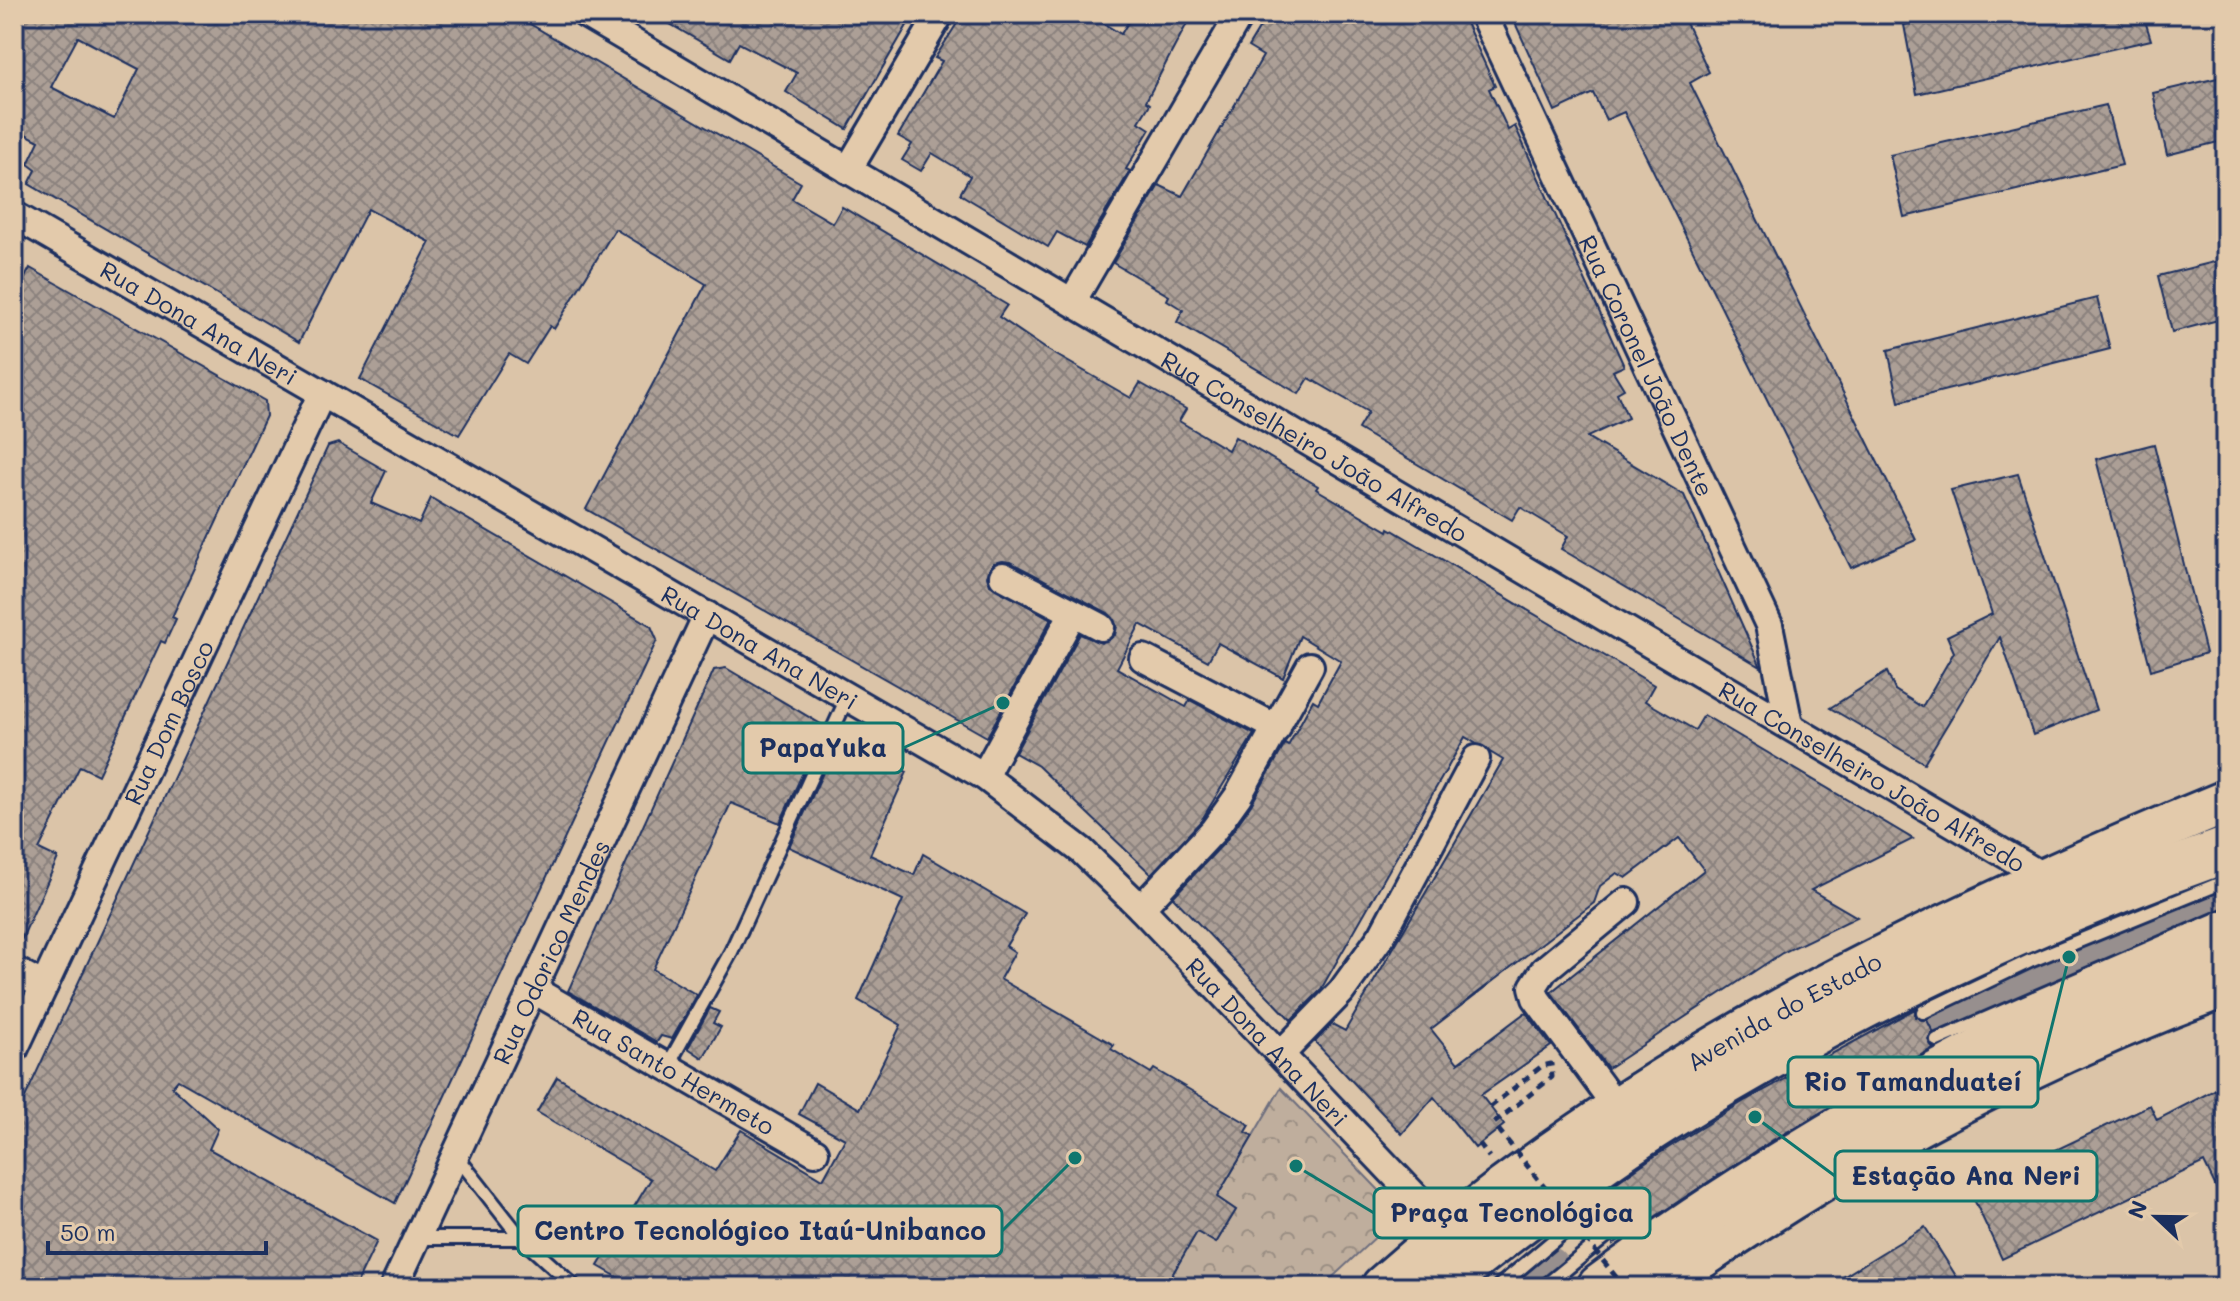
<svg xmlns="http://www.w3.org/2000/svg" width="2240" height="1301" viewBox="0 0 2240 1301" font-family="Mali,sans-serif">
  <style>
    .park { fill: url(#park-crowns); stroke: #6d6e7e; stroke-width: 2 }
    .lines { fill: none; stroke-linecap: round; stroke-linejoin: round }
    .river { stroke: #978f8e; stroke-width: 52 }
    .building { fill: url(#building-cross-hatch); stroke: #1b2f5e; stroke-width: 2; fill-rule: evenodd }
    .service-casing { stroke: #1b2f5e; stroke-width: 18 }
    .minor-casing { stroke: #1b2f5e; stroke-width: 32 }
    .primary-casing { stroke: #1b2f5e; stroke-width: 48 }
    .trunk-casing { stroke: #1b2f5e; stroke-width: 50 }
    .path { stroke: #1b2f5e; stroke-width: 5; stroke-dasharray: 8 6; stroke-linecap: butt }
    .service { stroke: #e3caab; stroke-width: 12 }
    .minor { stroke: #e3caab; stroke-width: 26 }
    .primary { stroke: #e3caab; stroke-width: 42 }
    .trunk { stroke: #e3caab; stroke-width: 44 }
    .path-bridge { stroke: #1b2f5e; stroke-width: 5; stroke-dasharray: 8 6; stroke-linecap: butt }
    .labels { text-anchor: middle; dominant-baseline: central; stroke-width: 7; stroke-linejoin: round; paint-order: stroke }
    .street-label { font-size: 24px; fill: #1b2f5e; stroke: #e3caab }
    .leader { fill: none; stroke: #0f766e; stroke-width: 3 }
    .callout-dot { fill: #0f766e; stroke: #e3caab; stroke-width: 3 }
    .callout { fill: #e3caab; stroke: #0f766e; stroke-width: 3 }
    .callout-label { font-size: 26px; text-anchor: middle; font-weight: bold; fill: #1b2f5e }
  </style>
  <defs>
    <pattern id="park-crowns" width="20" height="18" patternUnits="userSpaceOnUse" patternTransform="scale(2)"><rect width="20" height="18" fill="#bfae9d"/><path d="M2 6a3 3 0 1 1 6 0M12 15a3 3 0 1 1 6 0" fill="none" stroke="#9a8e83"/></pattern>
    <pattern id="building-cross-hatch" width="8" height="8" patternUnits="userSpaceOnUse" patternTransform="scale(2)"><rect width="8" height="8" fill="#ac9f96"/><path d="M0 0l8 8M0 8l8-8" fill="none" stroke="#8b827e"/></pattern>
  </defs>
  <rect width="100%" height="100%" fill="#dbc4a8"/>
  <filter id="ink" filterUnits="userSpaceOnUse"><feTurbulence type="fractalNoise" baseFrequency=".0125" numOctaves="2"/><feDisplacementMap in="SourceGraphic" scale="16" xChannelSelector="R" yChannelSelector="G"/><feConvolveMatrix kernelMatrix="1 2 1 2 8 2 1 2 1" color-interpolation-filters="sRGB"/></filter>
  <g filter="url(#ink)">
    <polygon class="park" points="1281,1088 1398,1210 1395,1219 1322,1287 1165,1287 1197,1232 1216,1243 1236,1210 1217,1197"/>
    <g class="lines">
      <g class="river">
        <polyline points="1952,1017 2069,957 2226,896"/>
        <polyline points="1526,1287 1545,1271"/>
      </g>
    </g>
    <g class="building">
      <path d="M14 14H513L801 183 792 199 833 223 842 207 1007 305 999 317 1046 349 1131 398 1140 383 1186 409 1179 421 1228 450 1235 437 1318 486 1316 489 1388 531 1389 528 1654 685 1645 701 1695 730 1704 715 1913 839 1811 890 1857 917 1782 953 1608 1068 1551 992 1704 870 1679 838 1626 878 1617 873 1600 886 1594 903 1431 1029 1458 1063 1526 1012 1551 1046 1481 1095 1504 1125 1475 1148 1434 1097 1402 1134 1315 1042 1332 1024 1345 1031 1503 760 1465 737 1320 991 1291 1020 1173 897 1225 842 1251 805 1285 744 1288 746 1313 700 1318 703 1341 661 1300 636 1283 678 1218 643 1208 661 1140 624 1117 668 1186 707 1190 700 1254 734 1201 821 1151 874 1038 766 1015 753 1080 634 1101 643 1115 635 1117 626 1108 613 1010 562 994 563 987 576 990 585 1051 619 987 737 586 509 706 284 615 229 554 329 550 326 526 364 509 354 459 435 360 379 430 242 368 209 299 342 29 184 36 170 28 164 39 141 14 128ZM78 37 139 69 114 119 51 87Z"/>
      <polygon points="653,14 896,14 909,22 847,129 786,92 797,73 739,43 730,59"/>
      <polygon points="963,14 1088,14 1121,34 1133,14 1192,14 1146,101 1150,104 1139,122 1150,129 1126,169 1130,171 1085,247 1057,232 1048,247 960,194 970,176 932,153 921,171 902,160 912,144 898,136 942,61 935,58"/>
      <polygon points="1268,14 1462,14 1495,86 1489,89 1508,130 1515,126 1624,366 1613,371 1624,389 1617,393 1628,418 1587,437 1684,495 1761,667 1561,549 1568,536 1520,507 1512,520 1358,429 1368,412 1309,378 1299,394 1177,322 1183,310 1167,300 1169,296 1113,263 1159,185 1182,196 1263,56 1248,47"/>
      <polygon points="1511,14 1682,14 1709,72 1690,83 1916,540 1851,568 1624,112 1606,120 1593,93 1555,111"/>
      <polygon points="1955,14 2143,14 2151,40 1917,94 1904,25"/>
      <polygon points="2226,76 2226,140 2167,155 2153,93"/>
      <polygon points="2106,105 2122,165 1904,217 1890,155"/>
      <polygon points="2226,259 2226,318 2172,332 2158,276"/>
      <polygon points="30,268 265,401 266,416 172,617 176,619 165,643 161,641 98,775 80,766 39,849 58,858 15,954 14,298"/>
      <polygon points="2097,298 2110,349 1899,402 1888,350"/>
      <polygon points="338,443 386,471 371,503 419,524 431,498 651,626 657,640 395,1203 178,1080 172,1087 218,1129 209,1149 377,1241 355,1287 14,1287 14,1121 328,446"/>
      <polygon points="2154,444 2206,653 2151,670 2096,459"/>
      <polygon points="2018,474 2096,710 2033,735 2000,637 1924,763 1830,708 1887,672 1895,690 1922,707 1954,652 1947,636 1992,614 1951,490"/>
      <polygon points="726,668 824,726 780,823 731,803 653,969 697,995 672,1039 661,1036 657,1042 568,991 714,670"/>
      <polygon points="842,731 865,743 862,748 907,772 870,855 914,875 923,854 1025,914 1006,946 1015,952 1000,979 1114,1045 1111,1049 1151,1073 1154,1069 1250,1125 1246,1132 1253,1136 1217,1197 1236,1210 1216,1243 1197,1232 1165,1287 635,1287 598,1266 651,1179 537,1112 557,1077 715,1171 741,1130 823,1179 845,1139 799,1114 815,1083 860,1109 901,1025 858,1000 903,900 789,847"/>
      <polygon points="710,1008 719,1012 713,1023 721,1027 703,1058 688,1048"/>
      <polygon points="1915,1009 1915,1017 1927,1020 1933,1032 1928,1040 1933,1048 1773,1140 1613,1244 1612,1230 1600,1230 1596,1226 1593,1219 1599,1208 1590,1201 1650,1159 1746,1100"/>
      <polygon points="2226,1084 2226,1208 2204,1162 2002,1259 1970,1191 2150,1105 2157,1120"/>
      <polygon points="1925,1227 1963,1287 1827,1287 1880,1254"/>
    </g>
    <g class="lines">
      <g class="service-casing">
        <g id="service">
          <polyline points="1923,1012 2030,961 2226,881"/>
          <polyline points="1937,1040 2226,915"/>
          <polyline points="667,1067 731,952 848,696"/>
          <polyline points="455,1154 521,1238 575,1287"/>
          <polyline points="417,1238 521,1238"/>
          <polyline points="1498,1287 1590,1210"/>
          <polyline points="1544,1287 1606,1236"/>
        </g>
      </g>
      <g class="minor-casing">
        <g id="minor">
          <path id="s1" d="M585 14 2044 877"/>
          <path id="s2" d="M1483 14 1769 625 1789 725"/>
          <polyline points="848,170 940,14"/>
          <path id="s3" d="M14 215 984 776 1082 851 1141 908 1449 1232"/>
          <polyline points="1073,300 1240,14"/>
          <polyline points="1003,576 1101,627"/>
          <polyline points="1143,658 1277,728"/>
          <polyline points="984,776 1073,613"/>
          <polyline points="1141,908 1213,831 1238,796 1310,666"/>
          <polyline points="14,970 44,986"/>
          <path id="s4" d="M532 989 815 1152"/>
          <path id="s5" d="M14 1050 322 393"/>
          <polyline points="1281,1054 1341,992 1382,935 1476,759"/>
          <polyline points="1618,1109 1536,998 1533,987 1544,970 1626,902"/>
          <path id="s6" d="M394 1287 707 615"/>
        </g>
      </g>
      <g class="primary-casing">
        <g id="primary">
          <path id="s7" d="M1383 1287C1629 1068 1924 926 2226 802"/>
          <path d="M1658 1287C1832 1163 2025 1059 2226 985"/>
        </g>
      </g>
      <g class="trunk-casing">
        <g id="trunk">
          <path d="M1437 1287C1511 1229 1587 1169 1666 1119 1843 1008 2030 920 2226 850"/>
          <path d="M1600 1287C1720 1198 1849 1120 1982 1050 2060 1009 2145 978 2226 943"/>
        </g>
      </g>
      <g class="path">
        <polyline points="1490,1107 1542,1066 1551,1064 1552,1077 1494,1123"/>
        <polyline points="1479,1144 1489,1157"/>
      </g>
      <use href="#service" class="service"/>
      <use href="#minor" class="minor"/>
      <use href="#primary" class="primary"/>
      <use href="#trunk" class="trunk"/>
      <polyline class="path-bridge" points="1498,1129 1624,1287"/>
    </g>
  </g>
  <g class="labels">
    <g class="street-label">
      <text stroke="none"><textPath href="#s3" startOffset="214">Rua Dona Ana Neri</textPath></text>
      <text stroke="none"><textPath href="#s2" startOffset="388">Rua Coronel João Dente</textPath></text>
      <text stroke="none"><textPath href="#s1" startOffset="848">Rua Conselheiro João Alfredo</textPath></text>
      <text stroke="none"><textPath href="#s3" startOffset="862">Rua Dona Ana Neri</textPath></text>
      <text stroke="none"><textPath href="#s5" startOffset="362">Rua Dom Bosco</textPath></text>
      <text stroke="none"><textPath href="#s1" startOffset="1496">Rua Conselheiro João Alfredo</textPath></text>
      <text stroke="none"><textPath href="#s6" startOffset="370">Rua Odorico Mendes</textPath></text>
      <text stroke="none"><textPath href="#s7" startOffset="488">Avenida do Estado</textPath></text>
      <text stroke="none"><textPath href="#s3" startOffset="1510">Rua Dona Ana Neri</textPath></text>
      <text stroke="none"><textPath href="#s4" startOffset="164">Rua Santo Hermeto</textPath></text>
    </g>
  </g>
  <path class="leader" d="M1003 703L903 748M2069 957L2038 1082M1755 1117L1835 1176M1296 1166L1374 1213M1075 1158L1002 1231"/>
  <g class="callout-dot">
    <circle cx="1003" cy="703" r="8"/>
    <circle cx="2069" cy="957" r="8"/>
    <circle cx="1755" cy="1117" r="8"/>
    <circle cx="1296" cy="1166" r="8"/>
    <circle cx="1075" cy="1158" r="8"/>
  </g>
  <g class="callout">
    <rect x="743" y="723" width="160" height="50" rx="8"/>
    <rect x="1788" y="1057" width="250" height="50" rx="8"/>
    <rect x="1835" y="1151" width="262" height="50" rx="8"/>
    <rect x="1374" y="1188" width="276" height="50" rx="8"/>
    <rect x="518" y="1206" width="484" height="50" rx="8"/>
  </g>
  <g class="callout-label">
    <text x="823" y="757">PapaYuka</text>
    <text x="1913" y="1091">Rio Tamanduateí</text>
    <text x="1966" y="1185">Estação Ana Neri</text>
    <text x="1512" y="1222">Praça Tecnológica</text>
    <text x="760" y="1240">Centro Tecnológico Itaú-Unibanco</text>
  </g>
  <rect width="2240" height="1301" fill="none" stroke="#e3caab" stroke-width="48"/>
  <rect x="24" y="24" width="2192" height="1253" fill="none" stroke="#1b2f5e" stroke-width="3" filter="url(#ink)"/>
  <g transform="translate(2156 1217) rotate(292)" stroke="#e3caab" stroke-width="6" paint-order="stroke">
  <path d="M0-6L14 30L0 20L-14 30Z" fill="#1b2f5e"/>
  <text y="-12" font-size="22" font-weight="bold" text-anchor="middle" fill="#1b2f5e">N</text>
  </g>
  <path d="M48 1241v12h218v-12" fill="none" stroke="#1b2f5e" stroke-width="4"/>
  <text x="60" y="1241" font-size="24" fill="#1b2f5e" stroke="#e3caab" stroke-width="6" paint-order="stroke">50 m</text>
</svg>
